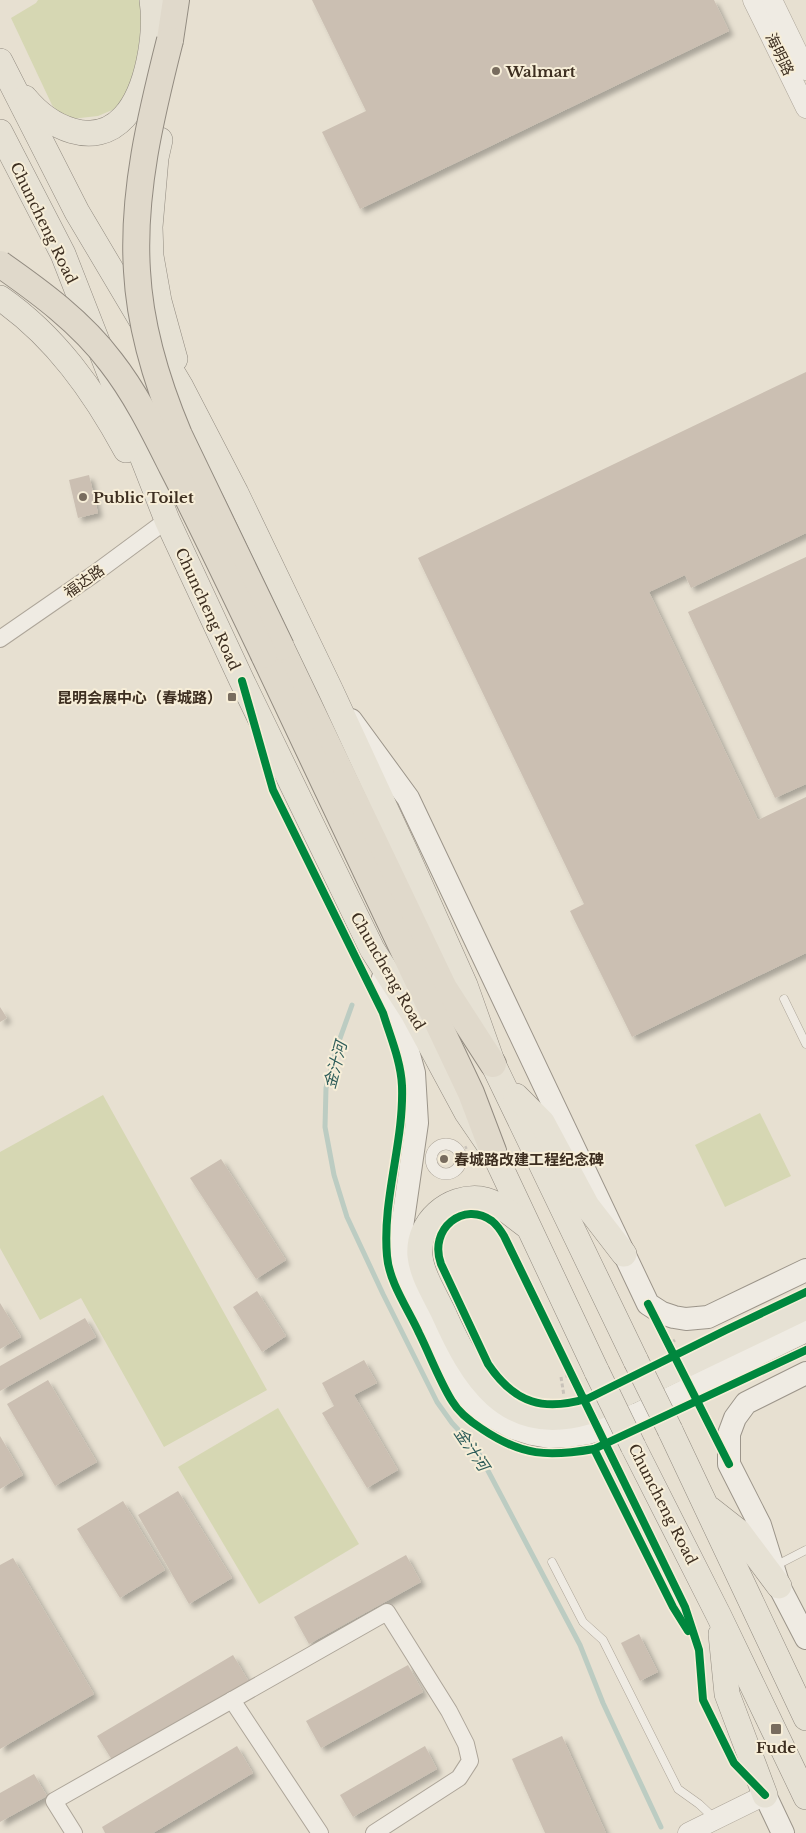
<svg xmlns="http://www.w3.org/2000/svg" width="806" height="1833" viewBox="0 0 806 1833" font-family="'Libre Baskerville','Noto Sans SC',serif">
  <style>
    .green { fill: #d6d7b3 }
    .lines { fill: none; stroke-linecap: round; stroke-linejoin: round }
    .stream { stroke: #bcccc2; stroke-width: 5 }
    .building { fill: #cbbfb2; filter: url(#shadow) }
    .service-casing { stroke: #ada599; stroke-width: 9 }
    .pedestrian-casing { stroke: #ada599; stroke-width: 12 }
    .minor-casing { stroke: #ada599; stroke-width: 18 }
    .tertiary-casing { stroke: #ada599; stroke-width: 21 }
    .secondary-casing { stroke: #9c958a; stroke-width: 24 }
    .primary-casing { stroke: #928b80; stroke-width: 26 }
    .trunk-casing { stroke: #928b80; stroke-width: 28 }
    .path { stroke: #c8c2b9; stroke-width: 3; stroke-dasharray: 4 2.5; stroke-linecap: butt }
    .service { stroke: #efebe3; stroke-width: 8 }
    .pedestrian { stroke: #efebe3; stroke-width: 11 }
    .minor { stroke: #efebe3; stroke-width: 16 }
    .tertiary { stroke: #efebe3; stroke-width: 20 }
    .secondary { stroke: #efebe3; stroke-width: 22 }
    .primary { stroke: #e6e1d4; stroke-width: 25 }
    .trunk { stroke: #e0d9cb; stroke-width: 26 }
    .primary-bridge-casing { stroke: #928b80; stroke-width: 26; stroke-linecap: butt }
    .trunk-bridge-casing { stroke: #928b80; stroke-width: 28; stroke-linecap: butt }
    .primary-bridge { stroke: #e6e1d4; stroke-width: 25 }
    .trunk-bridge { stroke: #e0d9cb; stroke-width: 26 }
    .cycleway-casing { stroke: #f7eed8; stroke-width: 11 }
    .cycleway { stroke: #00873e; stroke-width: 8 }
    .poi-dot { fill: #786c5e; stroke: #f7eed8; stroke-width: 2 }
    .labels { text-anchor: middle; dominant-baseline: central; stroke-width: 4; stroke-linejoin: round; paint-order: stroke }
    .street-label { font-size: 15px; fill: #3d2e20; stroke: #f7eed8 }
    .poi-label { font-size: 15px; font-weight: bold; fill: #3d2e20; stroke: #f7eed8; text-anchor: start }
    .water-label { font-size: 16px; font-style: italic; fill: #2f5d5a; stroke: #f7eed8 }
  </style>
  <defs>
    <filter id="shadow"><feDropShadow dx="4.5" dy="4.5" stdDeviation="2.5" flood-color="#0004"/></filter>
  </defs>
  <rect width="100%" height="100%" fill="#e7e0d1"/>
  <g class="green">
    <polygon points="38,0 143,0 146,11 132,88 117,108 98,116 71,119 61,115 52,105 11,18 36,3"/>
    <polygon points="103,1095 267,1390 164,1447 81,1298 40,1320 0,1248 0,1152"/>
    <polygon points="760,1113 791,1176 725,1207 695,1145"/>
    <polygon points="278,1408 359,1544 259,1604 178,1467"/>
  </g>
  <g class="lines">
    <polyline class="stream" points="352,1005 338,1044 326,1088 325,1127 334,1175 347,1217 383,1294 437,1402 452,1423 477,1450 580,1645 603,1703 661,1827"/>
  </g>
  <g class="building">
    <polygon points="312,0 714,0 729,31 360,209 322,132 366,111"/>
    <polygon points="806,372 806,533 691,588 685,575 649,592 758,820 806,797 806,953 632,1037 570,911 584,904 418,558"/>
    <polygon points="89,475 98,513 78,518 69,480"/>
    <polygon points="806,557 806,784 775,798 688,612"/>
    <polygon points="0,1007 7,1018 0,1022"/>
    <polygon points="221,1159 286,1260 256,1279 190,1178"/>
    <polygon points="257,1291 286,1336 262,1352 233,1307"/>
    <polygon points="0,1303 21,1337 0,1349"/>
    <polygon points="85,1318 96,1337 0,1391 0,1366"/>
    <polygon points="364,1360 377,1383 354,1395 398,1470 367,1488 322,1413 334,1406 322,1383"/>
    <polygon points="48,1380 97,1462 55,1486 7,1404"/>
    <polygon points="0,1436 23,1475 0,1489"/>
    <polygon points="178,1491 232,1578 189,1604 138,1515"/>
    <polygon points="123,1501 165,1570 120,1598 77,1529"/>
    <polygon points="406,1555 421,1582 309,1644 294,1617"/>
    <polygon points="13,1558 94,1694 0,1749 0,1565"/>
    <polygon points="639,1634 658,1672 640,1681 621,1643"/>
    <polygon points="233,1655 249,1682 114,1763 97,1736"/>
    <polygon points="408,1665 423,1692 321,1748 306,1721"/>
    <polygon points="562,1736 606,1833 545,1833 512,1759"/>
    <polygon points="237,1746 253,1773 153,1833 105,1833 102,1827"/>
    <polygon points="425,1746 437,1769 353,1817 340,1795"/>
    <polygon points="34,1774 47,1796 0,1822 0,1793"/>
  </g>
  <g class="lines">
    <g class="service-casing">
      <g id="service">
        <polyline points="784,999 806,1044"/>
        <polyline points="552,1562 583,1622 603,1640 678,1789 699,1804 714,1818"/>
        <polyline points="775,1566 806,1550"/>
      </g>
    </g>
    <g class="pedestrian-casing">
      <circle id="pedestrian" cx="446" cy="1159" r="15"/>
    </g>
    <g class="minor-casing">
      <g id="minor">
        <polyline points="0,639 94,574 167,520"/>
        <polyline points="232,1700 320,1833"/>
        <polyline points="74,1833 54,1801 387,1612 449,1711 466,1744 470,1761 459,1778 374,1833"/>
      </g>
    </g>
    <g class="tertiary-casing">
      <g id="tertiary">
        <polyline points="753,0 806,108"/>
        <polyline points="772,0 806,70"/>
        <polyline points="688,1833 765,1795"/>
      </g>
    </g>
    <g class="secondary-casing">
      <g id="secondary">
        <polyline points="351,720 408,798 648,1304 662,1313 674,1317 686,1319 708,1317 806,1270"/>
        <polyline points="383,978 403,1033 414,1073 417,1123 401,1234 403,1266 415,1299 458,1384 469,1399 482,1411 513,1428 532,1434 549,1437 568,1436 588,1433 604,1428 637,1414 806,1331"/>
        <polyline points="806,1373 746,1403 735,1418 729,1434 729,1464 760,1525 779,1586 806,1638"/>
        <polyline points="765,1795 783,1833"/>
      </g>
    </g>
    <g class="primary-casing">
      <g id="primary">
        <polyline points="0,61 77,212 181,387 236,493 331,691 406,853 465,985 493,1064 636,1361"/>
        <path d="M25 98C49 127 94 150 124 117 148 91 157 34 152 0"/>
        <polyline points="0,132 63,254 167,520 242,681 372,949 413,1013 467,1113 493,1151 597,1372"/>
        <polyline points="160,140 156,158 150,227 151,256 159,301 175,359"/>
        <path d="M0 298C55 336 94 391 126 450"/>
        <polyline points="516,1096 542,1122 587,1206 624,1254"/>
        <path d="M527 1226C513 1216 499 1202 481 1199 449 1195 417 1222 420 1256 422 1275 435 1295 443 1312 472 1377 506 1436 587 1412L806 1307"/>
        <polyline points="670,1430 806,1718"/>
        <polyline points="633,1446 719,1616 806,1797"/>
        <polyline points="710,1509 738,1531 779,1586"/>
        <polyline points="721,1634 727,1694 765,1795"/>
      </g>
    </g>
    <g class="trunk-casing">
      <g id="trunk">
        <polyline points="170,40 176,0"/>
        <polyline points="281,647 444,988 493,1064"/>
        <polyline points="264,655 471,1093 493,1151"/>
      </g>
    </g>
    <g class="path">
      <polyline points="459,1151 467,1147"/>
      <polyline points="668,1345 675,1340"/>
      <polyline points="567,1367 567,1378"/>
      <polyline points="561,1377 564,1396"/>
      <polyline points="706,1418 711,1415"/>
    </g>
    <use href="#service" class="service"/>
    <use href="#pedestrian" class="pedestrian"/>
    <use href="#minor" class="minor"/>
    <use href="#tertiary" class="tertiary"/>
    <use href="#secondary" class="secondary"/>
    <use href="#primary" class="primary"/>
    <use href="#trunk" class="trunk"/>
    <g class="primary-bridge-casing">
      <g id="primary-bridge">
        <polyline points="636,1361 670,1430"/>
        <polyline points="597,1372 633,1446"/>
      </g>
    </g>
    <g class="trunk-bridge-casing">
      <g id="trunk-bridge">
        <path d="M170 40C151 115 132 193 137 271 140 328 157 383 179 435L281 647"/>
        <path d="M0 264C40 292 81 322 111 362 136 394 154 431 172 467 204 529 234 592 264 655"/>
      </g>
    </g>
    <use href="#primary-bridge" class="primary-bridge"/>
    <use href="#trunk-bridge" class="trunk-bridge"/>
    <g class="cycleway-casing">
      <g id="cycleway">
        <path d="M242 681 273 790 383 1013C390 1036 401 1061 402 1086 404 1143 382 1199 387 1256 389 1282 408 1309 419 1333 430 1355 439 1380 452 1401 459 1413 471 1422 482 1429 522 1456 548 1457 594 1449L806 1350"/>
        <polyline points="648,1304 729,1464"/>
        <polyline points="594,1449 673,1607 688,1631"/>
        <path d="M765 1795 734 1763 703 1700 699 1650 685 1607 504 1236C501 1231 497 1225 492 1221 464 1200 428 1229 441 1264L488 1364C515 1404 544 1412 589 1398L726 1330 806 1292"/>
      </g>
    </g>
    <use href="#cycleway" class="cycleway"/>
  </g>
  <g class="poi-dot">
    <circle cx="496" cy="71" r="5"/>
    <circle cx="83" cy="497" r="5"/>
    <rect x="227" y="692" width="10" height="10" rx="2.5"/>
    <circle cx="444" cy="1159" r="5"/>
    <rect x="770" y="1723" width="12" height="12" rx="2.5"/>
  </g>
  <g class="labels">
    <g class="street-label">
      <text transform="translate(780 54) rotate(64)">海明路</text>
      <text transform="translate(44 223) rotate(64)">Chuncheng Road</text>
      <text transform="translate(84 581) rotate(-35)">福达路</text>
      <text transform="translate(208 609) rotate(65)">Chuncheng Road</text>
      <text transform="translate(388 971) rotate(60)">Chuncheng Road</text>
      <text transform="translate(663 1504) rotate(63)">Chuncheng Road</text>
    </g>
    <g class="poi-label">
      <text x="506" y="71">Walmart</text>
      <text x="93" y="497">Public Toilet</text>
      <text x="222" y="697" text-anchor="end">昆明会展中心（春城路）</text>
      <text x="454" y="1159">春城路改建工程纪念碑</text>
      <text x="776" y="1747" text-anchor="middle">Fude</text>
    </g>
    <g class="water-label">
      <text transform="translate(335 1065) rotate(-75)">金汁河</text>
      <text transform="translate(472 1449) rotate(56)">金汁河</text>
    </g>
  </g>
</svg>
